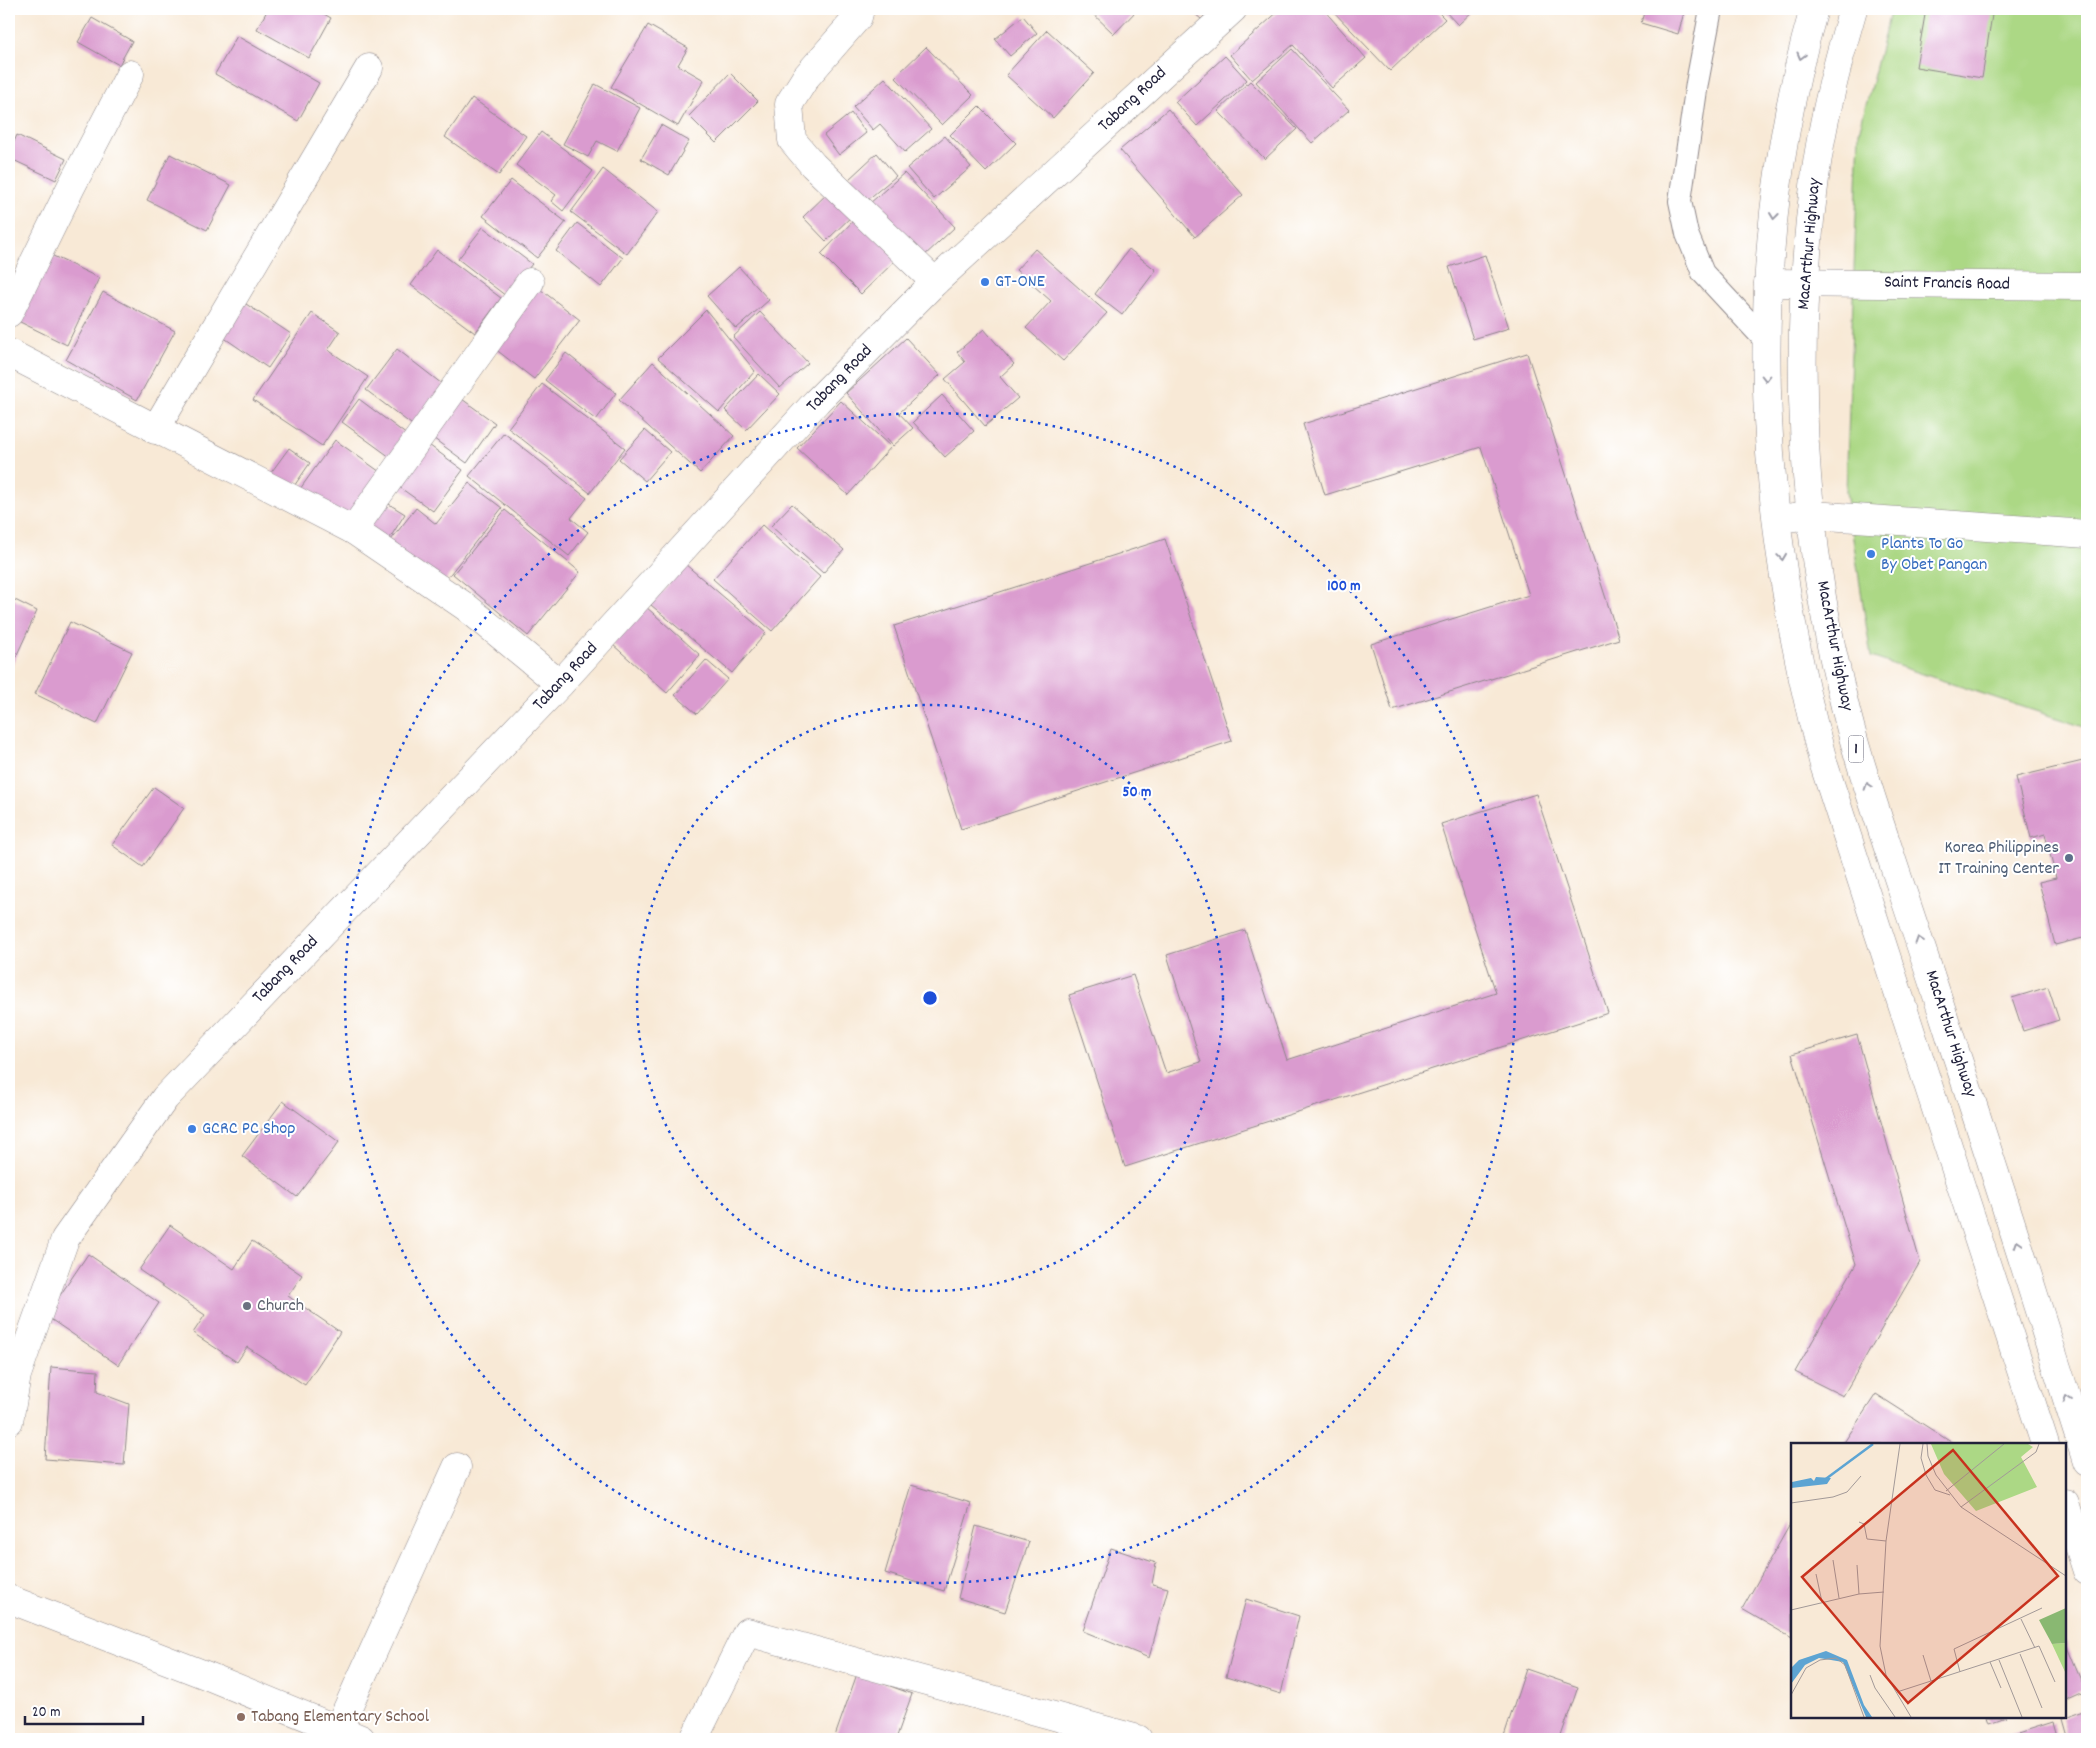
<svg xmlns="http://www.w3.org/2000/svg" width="2096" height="1748" viewBox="0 0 2096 1748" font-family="Dekko,sans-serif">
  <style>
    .green { fill: #acd885; stroke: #677d60 }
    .building { fill: #da9bcf }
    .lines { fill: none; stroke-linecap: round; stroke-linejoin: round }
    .service-casing { stroke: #8d8688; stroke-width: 24 }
    .minor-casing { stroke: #8d8688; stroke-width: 29 }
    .secondary-casing { stroke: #8d8688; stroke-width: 29 }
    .trunk-casing { stroke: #8d8688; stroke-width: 29 }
    .service { stroke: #fff; stroke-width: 22 }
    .minor { stroke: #fff; stroke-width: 28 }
    .secondary { stroke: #fff; stroke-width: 28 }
    .trunk { stroke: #fff; stroke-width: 28 }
    .oneway { stroke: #9c9ca7 }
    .ring { fill: none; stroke: #1d4ed8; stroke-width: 2.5; stroke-dasharray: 2.5 5 }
    .shop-dot { fill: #3f7fe0; stroke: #fff; stroke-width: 2 }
    .service-dot { fill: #5c6f8a; stroke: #fff; stroke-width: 2 }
    .worship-dot { fill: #6b7280; stroke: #fff; stroke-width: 2 }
    .education-dot { fill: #8d6e63; stroke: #fff; stroke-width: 2 }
    .labels { text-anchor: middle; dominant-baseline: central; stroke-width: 4; stroke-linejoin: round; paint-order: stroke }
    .shield { fill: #fff; stroke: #646476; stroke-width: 1 }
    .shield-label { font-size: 16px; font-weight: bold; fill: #22223b }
    .street-label { font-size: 18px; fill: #22223b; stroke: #fff }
    .shop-label { font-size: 18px; fill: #366cbe; stroke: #fff; text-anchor: start }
    .service-label { font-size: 18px; fill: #4e5e75; stroke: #fff; text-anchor: end }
    .worship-label { font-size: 18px; fill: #5b616d; stroke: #fff; text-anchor: start }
    .education-label { font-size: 18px; fill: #785e54; stroke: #fff; text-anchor: start }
    .inset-river { fill: none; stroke: #5da4d3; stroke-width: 2.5 }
    .inset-road { fill: none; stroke: #a29998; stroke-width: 1 }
    .view { fill: #c8321e; fill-opacity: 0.15; stroke: #c8321e; stroke-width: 2.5 }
    .inset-edge { fill: none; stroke: #22223b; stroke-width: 2.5 }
    .centre { fill: #1d4ed8; stroke: #fff; stroke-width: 2.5 }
    .ring-label { font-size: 15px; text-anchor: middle; font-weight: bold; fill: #1d4ed8; stroke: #fff; stroke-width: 4; stroke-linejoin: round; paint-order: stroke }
  </style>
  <rect width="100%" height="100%" fill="#fff"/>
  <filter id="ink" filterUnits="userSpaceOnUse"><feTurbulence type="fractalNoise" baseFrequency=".02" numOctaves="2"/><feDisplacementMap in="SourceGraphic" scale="10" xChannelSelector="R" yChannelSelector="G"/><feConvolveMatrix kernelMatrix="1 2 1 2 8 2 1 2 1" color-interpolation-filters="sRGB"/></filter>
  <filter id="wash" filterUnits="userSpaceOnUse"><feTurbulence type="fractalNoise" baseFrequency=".0096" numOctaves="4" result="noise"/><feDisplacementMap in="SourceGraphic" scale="20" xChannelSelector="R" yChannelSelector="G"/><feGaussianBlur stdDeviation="1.12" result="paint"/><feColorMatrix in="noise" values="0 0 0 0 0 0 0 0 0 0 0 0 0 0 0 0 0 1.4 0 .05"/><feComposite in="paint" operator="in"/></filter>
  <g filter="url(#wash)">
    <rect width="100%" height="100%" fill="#f8e9d6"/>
    <polygon class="green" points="1891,9 2087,9 2087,728 1871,657 1846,492 1859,132"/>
    <g id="blocks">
      <g class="building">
        <polygon points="268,9 315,9 331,18 309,58 257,29"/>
        <polygon points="1088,9 1138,9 1114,34"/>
        <polygon points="1189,9 1211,9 1201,19"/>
        <polygon points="1281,9 1323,9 1366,58 1332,88 1293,45 1252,80 1230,55"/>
        <polygon points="1331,9 1435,9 1445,19 1390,71"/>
        <polygon points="1443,9 1475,9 1458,25"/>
        <polygon points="1645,9 1685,9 1678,34 1641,23"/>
        <polygon points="1926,9 1958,9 1992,15 1982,78 1916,67"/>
        <polygon points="1023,16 1037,33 1010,56 995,39"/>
        <polygon points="92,18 132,41 119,65 78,42"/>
        <polygon points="648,25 688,48 678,65 704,80 678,126 611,87"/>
        <polygon points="1047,30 1094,73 1053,118 1006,75"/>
        <polygon points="237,36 319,83 298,121 215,74"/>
        <polygon points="926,47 973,95 942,125 895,77"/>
        <polygon points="1292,49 1349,110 1312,143 1256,82"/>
        <polygon points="1225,56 1247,80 1197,126 1175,102"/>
        <polygon points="730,73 758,101 716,143 689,116"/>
        <polygon points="885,78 931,129 905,152 880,124 873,130 853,107"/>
        <polygon points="1250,81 1297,129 1265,159 1218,111"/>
        <polygon points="595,84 640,108 617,151 597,141 588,157 563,144"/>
        <polygon points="472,98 526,136 499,175 445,137"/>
        <polygon points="979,106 1016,143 986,172 950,135"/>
        <polygon points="1168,109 1243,195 1195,237 1120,150"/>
        <polygon points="851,113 866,133 839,155 824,135"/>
        <polygon points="661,125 689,141 669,175 641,159"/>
        <polygon points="541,132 593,171 563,211 551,201 556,195 516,165"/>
        <polygon points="17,135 66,159 56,180 9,158 9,153"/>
        <polygon points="945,136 971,167 934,199 907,168"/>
        <polygon points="877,153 896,176 866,201 848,180"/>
        <polygon points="170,154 231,185 207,230 147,200"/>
        <polygon points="603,169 658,212 627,254 571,212"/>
        <polygon points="904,173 955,227 923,257 869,204"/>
        <polygon points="511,180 566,222 537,258 483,216"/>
        <polygon points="832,189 855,213 826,241 803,217"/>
        <polygon points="860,214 901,255 861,294 821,254"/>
        <polygon points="577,223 623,258 601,287 556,251"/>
        <polygon points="483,227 532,264 506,296 458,259"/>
        <polygon points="1035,249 1107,313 1063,361 1026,328 1051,301 1016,270"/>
        <polygon points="1129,249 1156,270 1122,315 1095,294"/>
        <polygon points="437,250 501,298 475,333 411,285"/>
        <polygon points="49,254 99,278 67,345 16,320"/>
        <polygon points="1485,255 1509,328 1473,339 1449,267"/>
        <polygon points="739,267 769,300 736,329 707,296"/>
        <polygon points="536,286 580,320 534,379 490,345"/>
        <polygon points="103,292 175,331 137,400 66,360"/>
        <polygon points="243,302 291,334 268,368 220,335"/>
        <polygon points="706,310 755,371 719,412 658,358"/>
        <polygon points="760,312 808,363 780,388 733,337"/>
        <polygon points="312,313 340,332 328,350 368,377 322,446 253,400"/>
        <polygon points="984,329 1014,364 1000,377 1018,398 985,426 945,379 965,362 957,352"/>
        <polygon points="906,338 940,375 899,413 913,428 893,446 846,393"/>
        <polygon points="397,349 446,387 415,427 366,390"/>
        <polygon points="566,353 616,393 596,420 545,380"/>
        <polygon points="1527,353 1619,639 1392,710 1371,644 1529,595 1481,447 1325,495 1303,424"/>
        <polygon points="653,362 734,436 700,473 619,400"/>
        <polygon points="759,374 780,394 746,430 725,410"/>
        <polygon points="542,384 625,448 590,493 508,428"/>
        <polygon points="455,394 495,423 467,463 426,433"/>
        <polygon points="942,395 974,431 945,457 913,422"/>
        <polygon points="359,399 407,435 390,457 342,422"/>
        <polygon points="841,401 891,447 848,495 797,448"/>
        <polygon points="645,430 670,452 645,481 619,459"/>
        <polygon points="504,433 587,498 571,518 588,532 569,556 469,476"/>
        <polygon points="335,440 383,474 349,523 300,489"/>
        <polygon points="422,440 463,470 433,511 392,482"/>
        <polygon points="289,448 310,463 292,489 270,474"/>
        <polygon points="469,483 502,508 440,587 387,545 416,508 436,524"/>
        <polygon points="384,501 405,514 388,541 367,528"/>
        <polygon points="792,504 844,550 823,573 771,526"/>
        <polygon points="505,510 580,572 528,636 453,574"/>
        <polygon points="762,525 820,577 772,631 713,579"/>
        <polygon points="1165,539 1232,741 961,829 894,626"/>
        <polygon points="685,564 766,633 732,673 651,605"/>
        <polygon points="9,597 37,611 9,672"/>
        <polygon points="645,606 700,655 667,693 612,644"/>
        <polygon points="70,622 132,652 97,724 35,694"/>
        <polygon points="706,660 728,679 697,714 675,695"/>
        <polygon points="2087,760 2087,937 2055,945 2039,882 2056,878 2045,834 2031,838 2016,777"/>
        <polygon points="154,787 184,808 143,867 112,845"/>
        <polygon points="1536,794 1608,1013 1125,1167 1069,995 1133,975 1166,1073 1201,1062 1167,955 1245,930 1287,1060 1496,993 1441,824"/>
        <polygon points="2048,987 2059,1020 2023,1031 2012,998"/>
        <polygon points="1857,1035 1920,1262 1843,1396 1795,1372 1856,1264 1792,1054"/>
        <polygon points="283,1101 339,1142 297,1197 242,1156"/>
        <polygon points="170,1225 234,1269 252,1241 302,1275 288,1296 340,1332 305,1385 247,1347 237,1362 193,1333 205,1315 139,1270"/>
        <polygon points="88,1254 159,1303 118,1365 46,1316"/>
        <polygon points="51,1367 98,1371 97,1392 129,1404 124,1465 45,1459"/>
        <polygon points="1876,1394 1954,1444 1843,1444"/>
        <polygon points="911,1485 971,1503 944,1591 885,1573"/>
        <polygon points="1792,1521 1792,1638 1742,1609"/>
        <polygon points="976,1526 1029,1542 1005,1612 958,1598"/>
        <polygon points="1111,1548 1156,1563 1152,1584 1168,1588 1149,1658 1083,1631"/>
        <polygon points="1246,1599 1299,1616 1281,1694 1226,1677"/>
        <polygon points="2065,1641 2085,1689 2065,1698"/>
        <polygon points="1526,1669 1578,1687 1560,1739 1503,1739"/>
        <polygon points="857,1674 912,1694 896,1739 834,1739"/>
        <polygon points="2087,1709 2087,1739 2067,1739 2061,1718"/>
        <polygon points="1987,1717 2006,1717 1989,1723"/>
        <polygon points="2052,1722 2057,1739 1999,1739"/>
      </g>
    </g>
  </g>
  <g filter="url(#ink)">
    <use href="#blocks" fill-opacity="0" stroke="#8d8688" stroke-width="1"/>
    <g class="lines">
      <g class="service-casing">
        <polyline id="service" points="1711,9 1697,83 1680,201 1687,234 1703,273 1766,341"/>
      </g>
      <g class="minor-casing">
        <g id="minor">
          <polyline points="860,9 858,17 806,77 789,104 792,140 813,165 935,282"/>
          <polyline points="1768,283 2087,286"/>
          <polyline points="9,313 71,187 130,74"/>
          <polyline points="9,353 353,530 466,607 560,684"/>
          <polyline points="155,430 369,68"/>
          <polyline points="1777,519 1812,515 2087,534"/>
          <polyline points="353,530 530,282"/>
          <polyline points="9,1599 208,1676 361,1739"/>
          <polyline points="338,1729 457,1467"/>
          <polyline points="694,1739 747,1632 1138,1739"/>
        </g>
      </g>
      <g class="secondary-casing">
        <polyline id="secondary" points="9,1421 17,1375 65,1239 165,1098 560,684 817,401 935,282 1233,9"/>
      </g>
      <g class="trunk-casing">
        <g id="trunk">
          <path d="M1814 9C1742 258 1757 517 1824 765L2045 1444"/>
          <path d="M1853 9C1837 64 1822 121 1815 178 1792 348 1801 528 1842 694 1855 751 1874 805 1892 860 1912 920 1932 979 1951 1039 1998 1179 2042 1321 2087 1462"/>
          <polyline points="2065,1503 2087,1571"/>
        </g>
      </g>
      <use href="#service" class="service"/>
      <use href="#minor" class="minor"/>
      <use href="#secondary" class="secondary"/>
      <use href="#trunk" class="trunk"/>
    </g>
    <defs><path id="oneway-chevron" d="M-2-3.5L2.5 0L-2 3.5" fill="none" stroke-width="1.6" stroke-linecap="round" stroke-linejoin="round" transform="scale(1.25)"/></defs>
    <g class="oneway">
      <use href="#oneway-chevron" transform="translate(1801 56) rotate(105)"/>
      <use href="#oneway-chevron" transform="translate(1774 216) rotate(97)"/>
      <use href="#oneway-chevron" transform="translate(1766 378) rotate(90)"/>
      <use href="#oneway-chevron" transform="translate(1782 557) rotate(82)"/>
      <use href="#oneway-chevron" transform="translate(1868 786) rotate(-108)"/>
      <use href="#oneway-chevron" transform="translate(1919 940) rotate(-108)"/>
      <use href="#oneway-chevron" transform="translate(2018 1244) rotate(-108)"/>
      <use href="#oneway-chevron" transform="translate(2067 1399) rotate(-108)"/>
    </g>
  </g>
  <g class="ring">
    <circle cx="930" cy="998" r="293"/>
    <circle cx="930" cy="998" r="585"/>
  </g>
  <g class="shop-dot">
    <circle cx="985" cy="282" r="5"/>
    <circle cx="1871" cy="554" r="5"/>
    <circle cx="192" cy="1129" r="5"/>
  </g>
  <circle class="service-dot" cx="2069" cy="858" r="5"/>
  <circle class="worship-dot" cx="247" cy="1306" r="5"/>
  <circle class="education-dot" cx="241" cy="1717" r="5"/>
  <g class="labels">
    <rect class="shield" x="1848.5" y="735.5" width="15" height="27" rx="4"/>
    <g class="shield-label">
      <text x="1856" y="749">1</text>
    </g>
    <g class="street-label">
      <text transform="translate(1133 100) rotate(-43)">Tabang Road</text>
      <text transform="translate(1810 244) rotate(-85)">MacArthur Highway</text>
      <text transform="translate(1947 284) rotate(1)">Saint Francis Road</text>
      <text transform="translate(840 379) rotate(-46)">Tabang Road</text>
      <text transform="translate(1834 646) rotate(79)">MacArthur Highway</text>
      <text transform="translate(566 677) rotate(-47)">Tabang Road</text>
      <text transform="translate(286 970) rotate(-46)">Tabang Road</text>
      <text transform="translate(1950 1034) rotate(72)">MacArthur Highway</text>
    </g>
    <g class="shop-label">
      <text x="995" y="282">GT-ONE</text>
      <text x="1881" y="544">Plants To Go<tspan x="1881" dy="21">By Obet Pangan</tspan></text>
      <text x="202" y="1129">GCRC PC Shop</text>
    </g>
    <g class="service-label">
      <text x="2059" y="848">Korea Philippines<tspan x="2059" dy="21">IT Training Center</tspan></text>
    </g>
    <g class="worship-label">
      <text x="257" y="1306">Church</text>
    </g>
    <g class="education-label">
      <text x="251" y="1717">Tabang Elementary School</text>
    </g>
  </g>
  <g transform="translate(1791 1443)">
    <rect width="275" height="275" fill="#f8e9d6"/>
    <path d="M140 1H237L242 4 230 14 246 44 185 68 153 31ZM275 200V231L261 201Z" fill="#acd885"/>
    <path d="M275 165V200L261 201 248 177Z" fill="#89b872"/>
    <path d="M25 34 40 35 36 41 0 45 1 39 20 35 23 38ZM35 208 56 217 73 262 81 274H75L52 219 28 215 14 222 0 241V225L8 217Z" fill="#5da4d3"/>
    <path class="inset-river" d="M32 38 82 1"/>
    <path class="inset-road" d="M109 1 95 98 89 203 95 232 120 274M132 1 130 15 135 32 144 47 159 52M136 1 137 13 145 32 170 64 275 133M155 48 213 1M0 60 42 54 56 49 70 33M170 64 245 9 248 1M68 79 73 81 76 96 95 98M42 117 48 155M66 122 68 151M25 131 31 159M0 167 68 151 93 149M230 176 244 205M229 211 251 265M132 212 140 238M208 217 231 274M199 219 210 245M169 229 163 206 251 165M79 232 84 245 104 274M106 249 248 203 264 239M0 252 15 225 29 217 45 215 54 222 73 274"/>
    <path class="view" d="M162 7 267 133 117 260 11 134Z"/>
    <rect width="275" height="275" class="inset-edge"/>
  </g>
  <circle cx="930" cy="998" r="8" class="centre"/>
  <g class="ring-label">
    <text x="1344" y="590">100 m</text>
    <text x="1137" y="796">50 m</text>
  </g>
  <rect width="2096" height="1748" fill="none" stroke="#fff" stroke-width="30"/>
  <path d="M25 1716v8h118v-8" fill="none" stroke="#22223b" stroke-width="2.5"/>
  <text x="32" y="1716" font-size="15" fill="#22223b" stroke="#ffffff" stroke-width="4" paint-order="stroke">20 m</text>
</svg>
